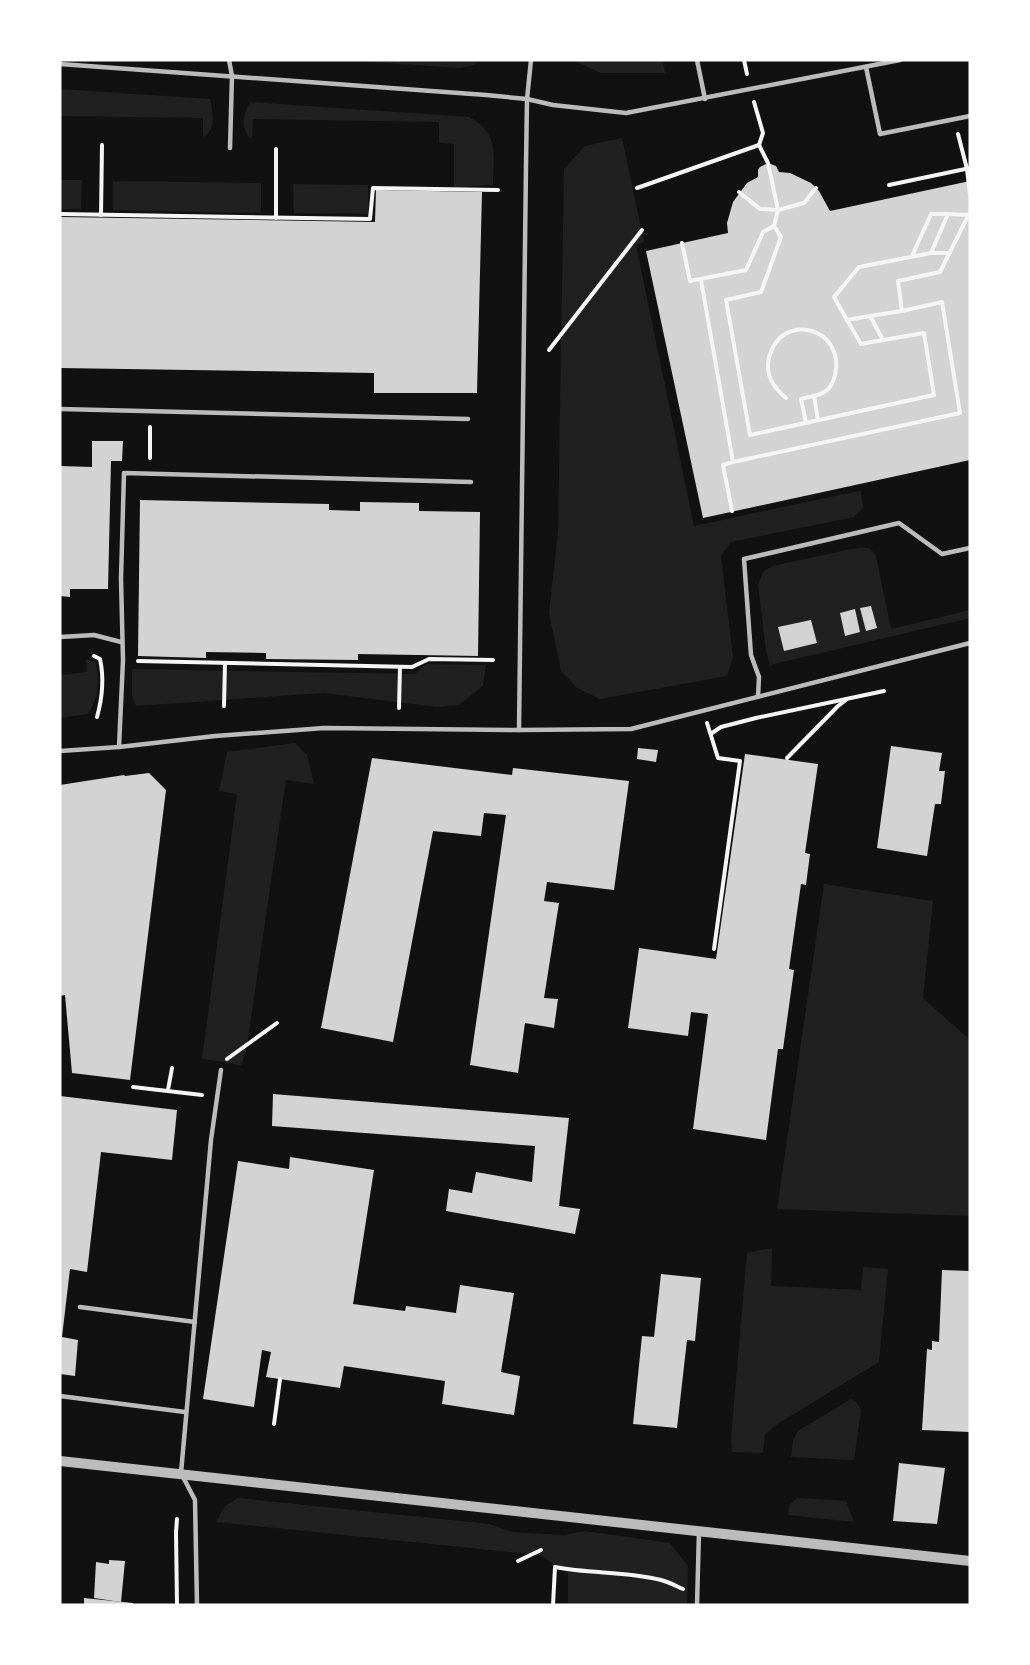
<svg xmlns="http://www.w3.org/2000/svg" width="1030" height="1665" viewBox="0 0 1030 1665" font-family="'Noto Sans',sans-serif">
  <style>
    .green { fill: #202020 }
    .building { fill: #d3d3d3 }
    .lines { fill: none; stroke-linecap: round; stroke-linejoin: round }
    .path { stroke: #f5f5f5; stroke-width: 4 }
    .service { stroke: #bcbcbc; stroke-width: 4.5 }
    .tertiary { stroke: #bcbcbc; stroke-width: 10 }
  </style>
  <rect width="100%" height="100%" fill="#111"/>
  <g class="green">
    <polygon points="342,60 480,60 474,65 460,68"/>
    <polygon points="572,60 662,60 665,73 601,73"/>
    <path d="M60 89 210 99C213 113 217 129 203 137V118L60 116Z"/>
    <path d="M250 102 469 117C500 134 493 154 493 185L454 187V144L439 143V122L253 119 252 139 250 138C240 126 243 115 250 102Z"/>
    <polygon points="622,138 644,242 636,245 694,526 839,495 861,491 863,508 854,517 731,542 721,556 733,657 727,676 600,699 577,688 561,671 549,613 558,531 564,169 585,146"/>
    <polygon points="60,180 82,180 81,209 60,209"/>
    <polygon points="113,181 261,183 261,213 113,210"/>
    <polygon points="293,184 368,185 368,214 294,213"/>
    <polygon points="861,547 871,549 876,556 891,629 970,610 970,618 770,665 766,651 758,585 763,572 772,566"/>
    <path d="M86 659 95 662C101 679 98 700 88 714L60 718V675L87 672Z"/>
    <polygon points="426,664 486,665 483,686 459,705 437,707 324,693 136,706 132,695 132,669 415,674"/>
    <polygon points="295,743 307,755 314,784 286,780 246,1052 241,1065 202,1059 237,794 219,791 227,752"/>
    <polygon points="824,884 933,901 923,998 970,1040 970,1216 777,1209"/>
    <polygon points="772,1248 771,1286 861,1290 863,1267 888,1269 879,1362 779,1423 765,1434 763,1453 732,1452 731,1438 747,1253"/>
    <polygon points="851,1399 856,1402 861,1410 854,1460 791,1457 793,1441 798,1431"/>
    <polygon points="238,1498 489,1524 512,1532 564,1535 585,1531 670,1543 688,1566 687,1605 568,1605 568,1574 540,1555 216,1522 225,1506"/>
    <polygon points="798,1498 846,1501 854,1522 788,1515 789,1505"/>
  </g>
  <g class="building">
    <polygon points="768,163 776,166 779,172 790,173 811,183 819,191 830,211 970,181 970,460 703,518 646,251 728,233 727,223 733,202 747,183 758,177 758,170 760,167"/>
    <polygon points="376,190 482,192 477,393 374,393 374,373 60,368 60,217 375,222"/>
    <polygon points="92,441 123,441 122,461 111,461 108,589 70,589 70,597 60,596 60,466 92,467"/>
    <polygon points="140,500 329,504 329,510 360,511 360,502 419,503 419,511 480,512 478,656 358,654 358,660 266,659 266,653 206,652 206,658 138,656"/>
    <polygon points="871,606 877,628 866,631 860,608"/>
    <polygon points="855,609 860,632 845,636 840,613"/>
    <polygon points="811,620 817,643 784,651 778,627"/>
    <polygon points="891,746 942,753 939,771 945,771 941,804 935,804 927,856 877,848"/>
    <polygon points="638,748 658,750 656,762 637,759"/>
    <polygon points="745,754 818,764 805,853 810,854 806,885 801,884 789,969 794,970 783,1049 778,1049 766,1140 693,1129 708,1014 691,1012 688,1036 628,1028 639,948 716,959"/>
    <polygon points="372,758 512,775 513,768 629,781 614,890 547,882 544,901 559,903 544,998 558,999 554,1028 525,1023 518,1073 470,1065 506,815 484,813 481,836 433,831 393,1042 321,1028"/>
    <polygon points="149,773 166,790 130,1080 72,1073 65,995 60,996 60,785 124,775 125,776"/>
    <polygon points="273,1094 569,1118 559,1206 580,1209 575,1234 446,1211 449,1189 472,1193 476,1172 532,1182 535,1146 272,1126"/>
    <polygon points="60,1096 177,1110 172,1160 101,1152 87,1272 70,1269 62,1337 78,1340 75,1376 60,1374"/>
    <polygon points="290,1157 374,1170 353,1304 405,1311 406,1306 456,1313 460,1285 514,1293 501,1372 520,1376 514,1415 442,1404 445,1381 344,1366 340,1388 266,1377 271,1352 262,1350 254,1407 203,1399 238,1161 289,1169"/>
    <polygon points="942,1270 970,1271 970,1432 922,1430 927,1349 932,1350 932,1341 939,1342"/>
    <polygon points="661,1274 701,1278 695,1341 687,1340 677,1428 633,1424 642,1336 654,1337"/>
    <polygon points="899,1463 945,1468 937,1524 893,1521"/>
    <polygon points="109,1560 125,1561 121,1602 94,1598 96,1562 109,1564"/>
    <polygon points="84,1598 133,1603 133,1605 84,1605"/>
  </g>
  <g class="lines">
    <g class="path">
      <polyline points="744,60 747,74"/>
      <polyline points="754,102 763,133 759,145"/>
      <polyline points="958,134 967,169 970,195"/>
      <polyline points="889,185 970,168"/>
      <polyline points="637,188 759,145 768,163 778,210 804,203 816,188"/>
      <polyline points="60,214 370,219 373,188 498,190"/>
      <polyline points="101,215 102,145"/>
      <polyline points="276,218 276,149"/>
      <polyline points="774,226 781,237 761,292 726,300 750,435 934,395 924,333 883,340 870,316 902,311"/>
      <polyline points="682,243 690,281 746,270 763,232 774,226 778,210 760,209 739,192"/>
      <polyline points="931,253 948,214 969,215"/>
      <polyline points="912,256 931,214 948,214"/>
      <polyline points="701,280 733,462 723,465 732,511"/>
      <polyline points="870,316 847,320 861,344 883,340"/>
      <polyline points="847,320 834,297 859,267 931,253 950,253"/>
      <polyline points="549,350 642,230"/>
      <path d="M786 398C773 387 765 375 769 357 782 310 846 328 835 375 832 388 826 393 814 396L818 420"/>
      <polyline points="806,423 801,399 814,396"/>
      <polyline points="150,427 150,458"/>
      <polyline points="733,462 960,413 942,302 902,311 898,281 940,272 970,212"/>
      <path d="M94 656 100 659C104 677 102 699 97 717"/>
      <polyline points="138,661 412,667 429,659 493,660"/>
      <polyline points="224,706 225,663"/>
      <polyline points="399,708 400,667"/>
      <polyline points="707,723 718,758 740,761 714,949"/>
      <polyline points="712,733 721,727 756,718 884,691"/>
      <polyline points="787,758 838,706 846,700"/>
      <polyline points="227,1059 277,1023"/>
      <polyline points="133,1087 202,1095"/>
      <polyline points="168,1090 172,1068"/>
      <polyline points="274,1424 280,1379"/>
      <polyline points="518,1561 541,1550"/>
      <path d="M555 1567C590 1574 627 1571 661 1580 669 1582 676 1586 683 1589"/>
      <polyline points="177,1605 176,1532 177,1519"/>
      <polyline points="553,1605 555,1567"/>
    </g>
    <g class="service">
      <polyline points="229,60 232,76 230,148"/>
      <polyline points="697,60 705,99"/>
      <polyline points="60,64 486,95 527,99 553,105 626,113 900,60"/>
      <polyline points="866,67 880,134 970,116"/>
      <polyline points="60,409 468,419"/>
      <polyline points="60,637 94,635 121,642"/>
      <polyline points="758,697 759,677 751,655 744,559 899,523 942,554 970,548"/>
      <polyline points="519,730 631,729 970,643"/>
      <polyline points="119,747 123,660 121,579 124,473 471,482"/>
      <polyline points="60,751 119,747 215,736 324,728 519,730 526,165 527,99 531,60"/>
      <polyline points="80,1307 195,1322"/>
      <polyline points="60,1396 185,1412"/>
      <polyline points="197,1605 195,1500 181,1473 211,1140 221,1070"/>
      <polyline points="697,1605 699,1531"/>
    </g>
    <polyline class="tertiary" points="60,1461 970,1561"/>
  </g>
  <rect width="1030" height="1665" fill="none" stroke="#ffffff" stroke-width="123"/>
</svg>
